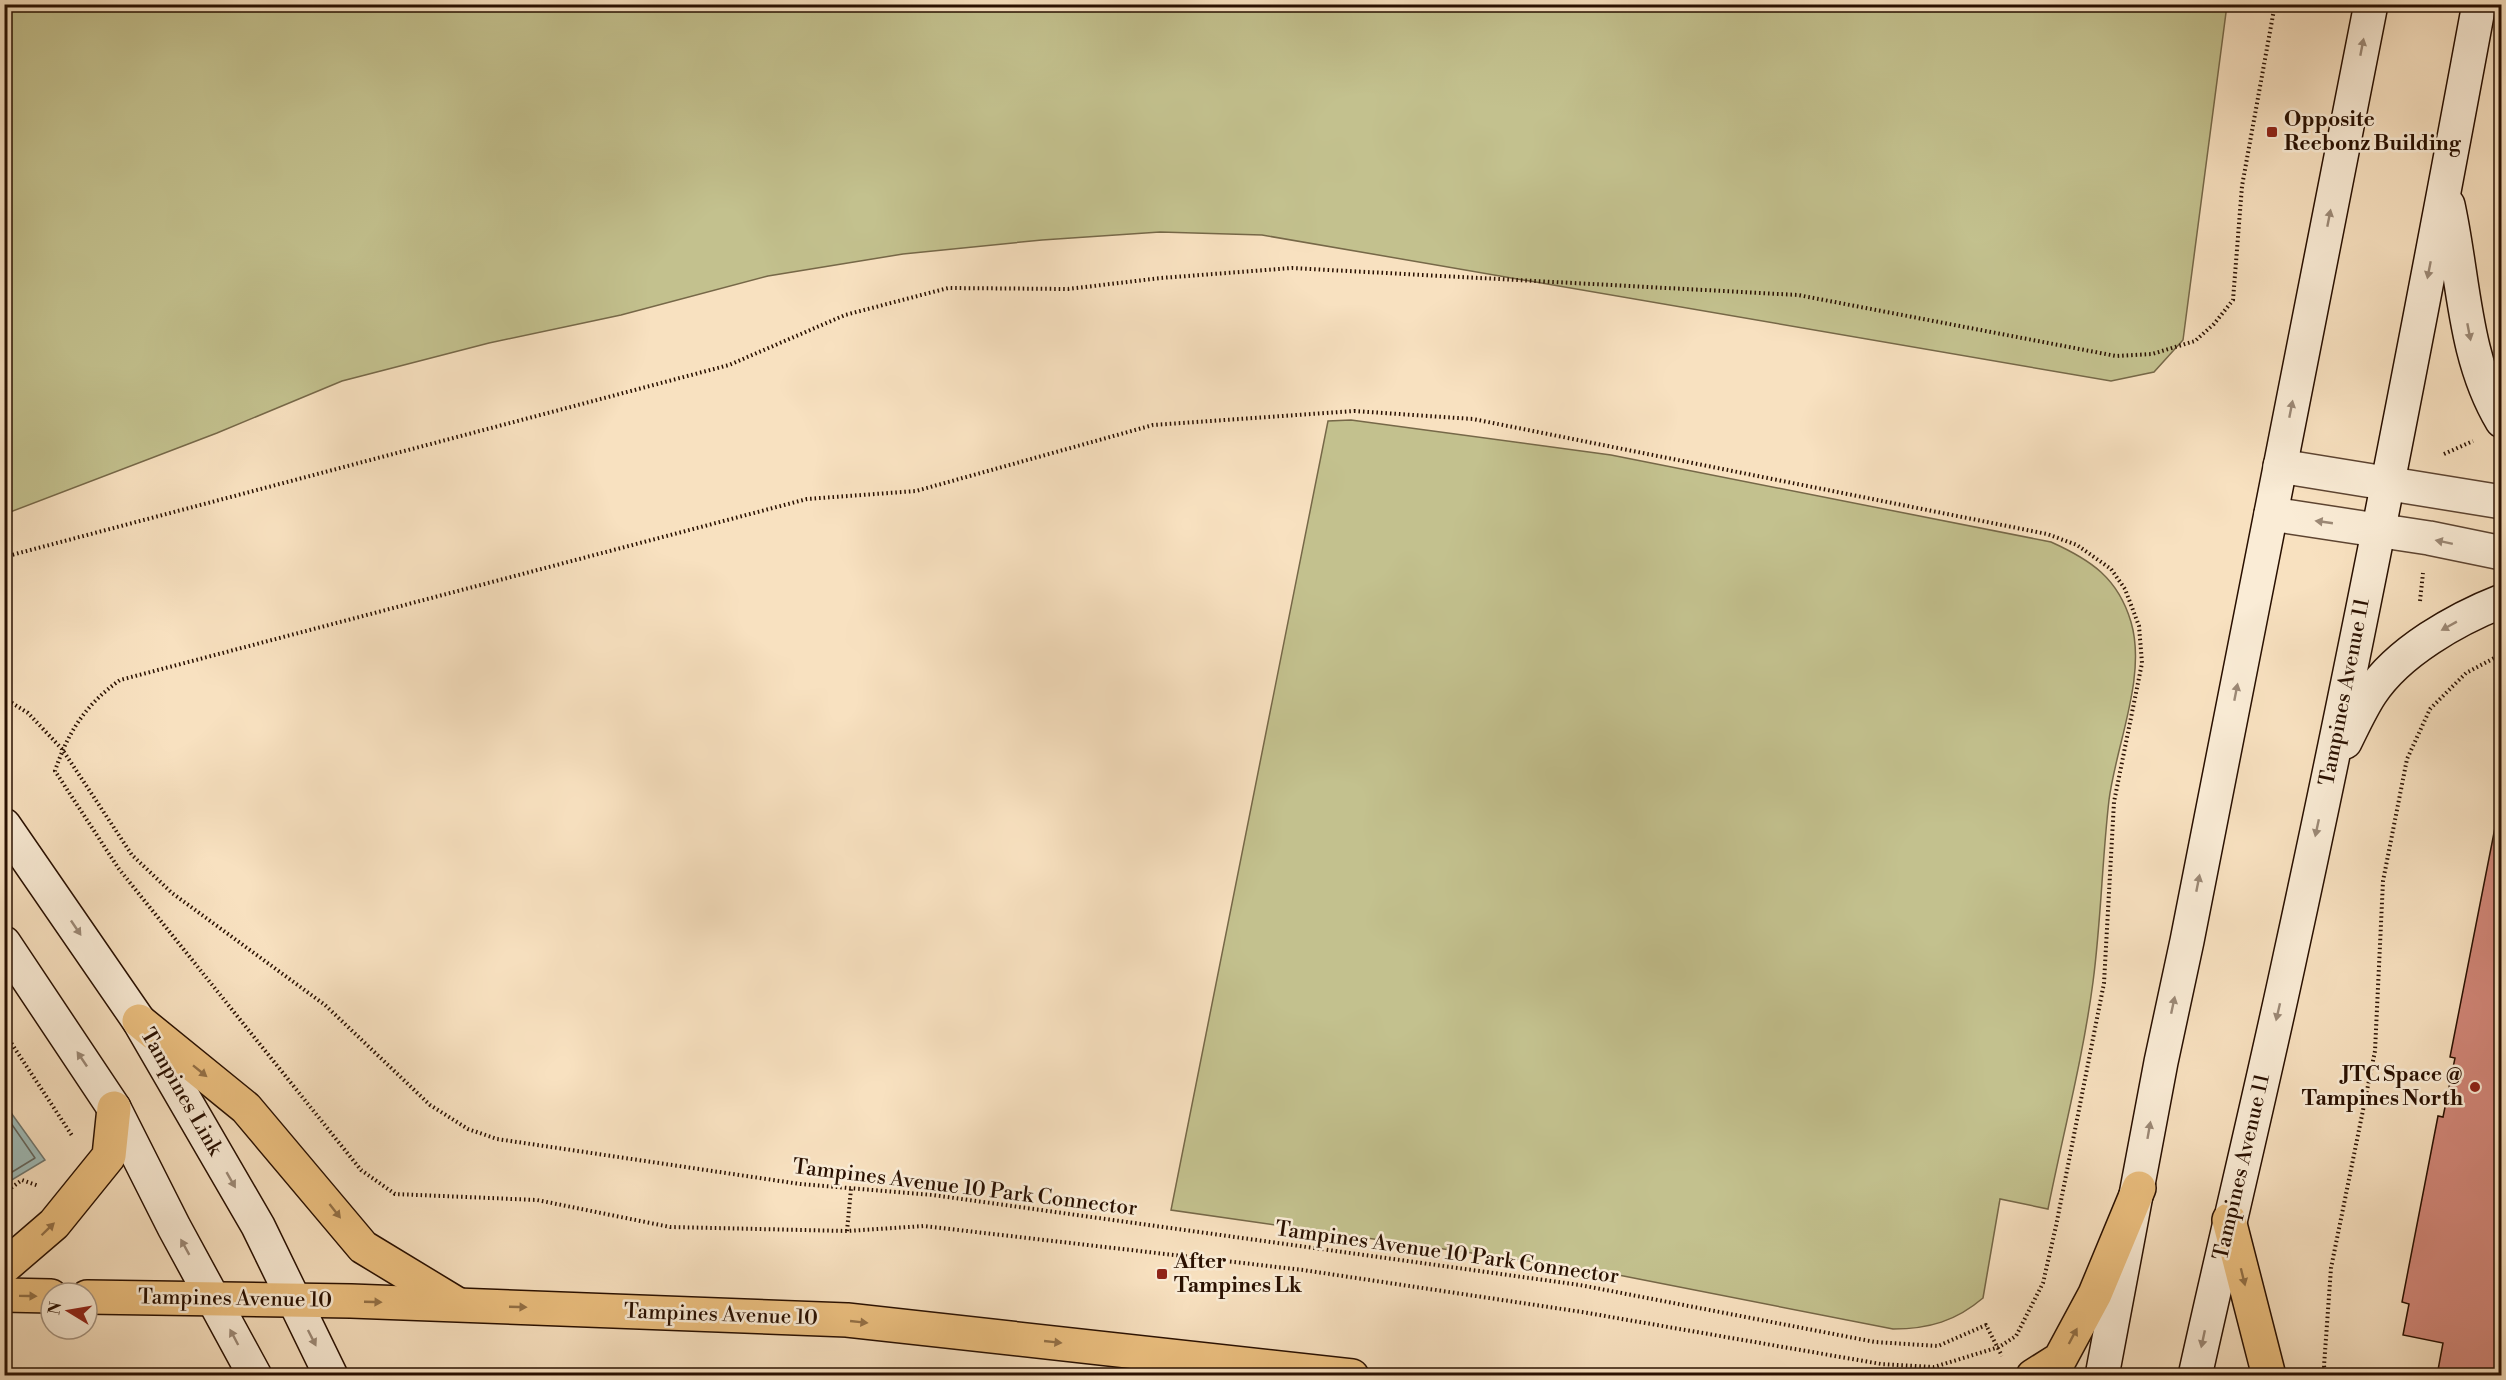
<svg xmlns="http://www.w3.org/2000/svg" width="2506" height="1380" viewBox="0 0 2506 1380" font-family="'Libre Bodoni',serif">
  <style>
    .green { fill: #c3c18e; stroke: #766848; stroke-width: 1.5 }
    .water { fill: #9fbcb9; stroke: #70776f; stroke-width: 1.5 }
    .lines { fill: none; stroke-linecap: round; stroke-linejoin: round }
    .shore { stroke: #64665d; stroke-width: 1.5 }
    .building { fill: #d18678; stroke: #291001; stroke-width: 1.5 }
    .street-casing { stroke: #5d4431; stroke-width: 36 }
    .secondary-casing { stroke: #291001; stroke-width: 36 }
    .primary-casing { stroke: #291001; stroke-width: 36 }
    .path { stroke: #291001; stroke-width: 4; stroke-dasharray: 1.5 3; stroke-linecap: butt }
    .street { stroke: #faecd6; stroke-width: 33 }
    .secondary { stroke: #faecd6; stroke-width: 33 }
    .primary { stroke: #ecc080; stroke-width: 33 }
    .oneway { fill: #9c8976 }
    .oneway2 { fill: #947147 }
    .poi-dot { fill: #8f2418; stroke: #faecd6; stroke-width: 2 }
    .labels { text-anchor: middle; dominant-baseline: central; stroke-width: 5; stroke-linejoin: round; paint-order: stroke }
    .poi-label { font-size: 21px; font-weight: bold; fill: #291001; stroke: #faecd6; text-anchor: start }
    .street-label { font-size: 21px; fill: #291001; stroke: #faecd6 }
  </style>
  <rect width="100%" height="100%" fill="#f8e1c0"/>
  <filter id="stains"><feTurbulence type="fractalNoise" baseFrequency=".00333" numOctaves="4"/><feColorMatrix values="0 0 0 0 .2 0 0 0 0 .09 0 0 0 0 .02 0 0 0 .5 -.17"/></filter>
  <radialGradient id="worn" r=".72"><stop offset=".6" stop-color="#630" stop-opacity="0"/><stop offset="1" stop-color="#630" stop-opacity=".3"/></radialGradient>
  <g class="green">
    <polygon points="5,4 2227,4 2227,5 2183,340 2154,372 2111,381 1262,235 1160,232 1042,240 903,254 768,276 621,315 489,343 342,381 217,433 5,514"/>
    <path d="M1351 420 1611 455 2051 542C2091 560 2118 578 2131 622 2147 676 2116 745 2109 800 2102 861 2101 922 2093 982 2083 1058 2063 1134 2048 1209L2000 1199 1983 1298C1956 1321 1929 1329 1893 1329L1598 1271 1171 1210 1328 421Z"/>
  </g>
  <polygon class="water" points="4,1103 45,1160 5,1184 4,1184"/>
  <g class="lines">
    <polyline class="shore" points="4,1113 35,1158 4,1177"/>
  </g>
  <polygon class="building" points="2502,792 2502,1376 2468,1376 2438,1370 2443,1343 2403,1335 2409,1304 2402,1302 2438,1116 2443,1117 2455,1058 2450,1057"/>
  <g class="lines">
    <g class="street-casing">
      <g id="street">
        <polyline points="2280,466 2502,502"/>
        <polyline points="2271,514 2429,538 2502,553"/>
      </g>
    </g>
    <g class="secondary-casing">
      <g id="secondary">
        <path d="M2448 205C2464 278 2463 356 2502 421"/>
        <path d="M2345 742C2353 726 2361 708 2371 693 2398 652 2456 619 2502 601"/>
        <polyline points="4,825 139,1021 258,1226 331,1376"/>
        <polyline points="4,943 114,1108 174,1227 255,1376"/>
        <polyline points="2102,1376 2161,1062 2187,941 2371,4"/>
        <path d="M2195 1376C2226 1236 2260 1097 2290 957 2359 641 2420 323 2479 4"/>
      </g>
    </g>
    <g class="primary-casing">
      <g id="primary">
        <polyline points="139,1021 246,1108 363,1247 457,1304"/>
        <polyline points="2229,1220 2269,1376"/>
        <polyline points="4,1267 54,1224 109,1156 114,1108"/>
        <polyline points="4,1295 51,1296"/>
        <polyline points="87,1297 351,1301 847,1320 1352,1376"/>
        <polyline points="2033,1376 2060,1359 2095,1294 2139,1188"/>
      </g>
    </g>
    <g class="path">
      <path d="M1354 411 1473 419 2047 534 2077 545 2111 569 2125 589 2139 626 2142 663 2114 802 2104 983 2056 1226 2043 1283 2016 1336 1999 1347 1934 1367 1881 1364 1582 1312 1303 1270 924 1226 847 1231 670 1227 537 1200 395 1194 361 1170 119 869 55 771C68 732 86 704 120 680L807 499 916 491 1153 425Z"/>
      <polyline points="2444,454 2473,441"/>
      <polyline points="4,557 729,365 845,315 948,288 1068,289 1161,278 1292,268 1798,295 2116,356 2152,354 2195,341 2214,324 2233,300 2242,186 2275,4"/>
      <polyline points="2420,601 2423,573"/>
      <polyline points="4,698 28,713 62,749 132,855 172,893 325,1005 430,1105 468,1129 497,1139 800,1184 933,1195 1580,1285 1875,1342 1938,1346 1986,1325 2002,1356"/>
      <polyline points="4,1032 73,1137"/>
      <polyline points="4,1193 22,1180 39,1186"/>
      <polyline points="847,1231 851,1189"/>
      <polyline points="2327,1376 2324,1366 2331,1268 2375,1051 2383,881 2407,759 2430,709 2466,673 2502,654"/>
    </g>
    <use href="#street" class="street"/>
    <use href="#secondary" class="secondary"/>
    <use href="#primary" class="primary"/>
  </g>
  <defs><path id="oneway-solid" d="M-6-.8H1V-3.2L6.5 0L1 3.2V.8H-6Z" transform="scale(1.5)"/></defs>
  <g class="oneway">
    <use href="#oneway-solid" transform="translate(2362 47) rotate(-79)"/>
    <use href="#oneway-solid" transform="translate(2329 218) rotate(-79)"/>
    <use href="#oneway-solid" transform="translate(2429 270) rotate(101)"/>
    <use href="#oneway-solid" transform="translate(2469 332) rotate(79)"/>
    <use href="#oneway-solid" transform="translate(2291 409) rotate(-79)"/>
    <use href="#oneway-solid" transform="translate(2324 522) rotate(-172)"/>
    <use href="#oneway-solid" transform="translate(2444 542) rotate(-168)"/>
    <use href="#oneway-solid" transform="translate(2449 626) rotate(151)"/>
    <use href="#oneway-solid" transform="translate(2236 692) rotate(-79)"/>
    <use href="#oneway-solid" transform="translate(2317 828) rotate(102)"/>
    <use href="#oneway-solid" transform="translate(2198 883) rotate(-79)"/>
    <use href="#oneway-solid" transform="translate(76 928) rotate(56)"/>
    <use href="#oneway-solid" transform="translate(2173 1005) rotate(-78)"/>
    <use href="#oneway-solid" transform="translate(2278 1012) rotate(103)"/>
    <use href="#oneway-solid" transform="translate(82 1059) rotate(-124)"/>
    <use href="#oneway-solid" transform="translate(2149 1130) rotate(-80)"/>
    <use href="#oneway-solid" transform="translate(231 1180) rotate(60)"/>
    <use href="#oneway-solid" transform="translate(185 1247) rotate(-119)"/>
    <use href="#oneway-solid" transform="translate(234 1337) rotate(-118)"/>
    <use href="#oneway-solid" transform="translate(312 1338) rotate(63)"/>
    <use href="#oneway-solid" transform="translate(2203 1339) rotate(102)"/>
  </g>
  <g class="oneway2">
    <use href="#oneway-solid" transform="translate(200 1071) rotate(39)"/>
    <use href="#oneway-solid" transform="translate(335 1211) rotate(52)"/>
    <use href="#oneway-solid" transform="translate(48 1229) rotate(-44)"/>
    <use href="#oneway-solid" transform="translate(2243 1277) rotate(76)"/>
    <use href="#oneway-solid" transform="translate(28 1296) rotate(1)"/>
    <use href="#oneway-solid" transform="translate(373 1302) rotate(2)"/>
    <use href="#oneway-solid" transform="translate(518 1307) rotate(2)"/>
    <use href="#oneway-solid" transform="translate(859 1322) rotate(6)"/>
    <use href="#oneway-solid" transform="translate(2073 1336) rotate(-62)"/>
    <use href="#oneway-solid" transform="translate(1053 1342) rotate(6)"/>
  </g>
  <g class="poi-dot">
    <rect x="2266" y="126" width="12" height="12" rx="3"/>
    <circle cx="2475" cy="1087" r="6"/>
    <rect x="1156" y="1268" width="12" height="12" rx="3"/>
  </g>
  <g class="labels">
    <g class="poi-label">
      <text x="2284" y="120">Opposite<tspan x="2284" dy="24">Reebonz Building</tspan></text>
      <text x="2463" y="1075" text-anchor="end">JTC Space @<tspan x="2463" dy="24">Tampines North</tspan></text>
      <text x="1174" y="1262">After<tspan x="1174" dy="24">Tampines Lk</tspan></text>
    </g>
    <g class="street-label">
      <text transform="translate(2345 692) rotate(-79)">Tampines Avenue 11</text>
      <text transform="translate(181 1092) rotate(60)">Tampines Link</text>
      <text transform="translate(2242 1167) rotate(-77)">Tampines Avenue 11</text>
      <text transform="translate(965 1188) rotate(7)">Tampines Avenue 10 Park Connector</text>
      <text transform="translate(1447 1253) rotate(8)">Tampines Avenue 10 Park Connector</text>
      <text transform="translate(235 1299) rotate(1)">Tampines Avenue 10</text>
      <text transform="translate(721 1315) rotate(2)">Tampines Avenue 10</text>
    </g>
  </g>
  <rect width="2506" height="1380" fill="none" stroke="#f8e1c0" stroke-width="24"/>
  <rect x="6" y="6" width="2494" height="1368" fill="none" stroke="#291001" stroke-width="3"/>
  <rect x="12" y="12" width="2482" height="1356" fill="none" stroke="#291001" stroke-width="1.5"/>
  <g transform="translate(69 1311) rotate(281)"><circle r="28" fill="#faecd6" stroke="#a69481" stroke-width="1.5"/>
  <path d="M0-4.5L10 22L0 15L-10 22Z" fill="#8f2418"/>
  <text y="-9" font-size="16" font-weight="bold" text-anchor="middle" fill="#291001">N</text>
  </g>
  <rect width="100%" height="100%" filter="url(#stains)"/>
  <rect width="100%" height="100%" fill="url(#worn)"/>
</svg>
